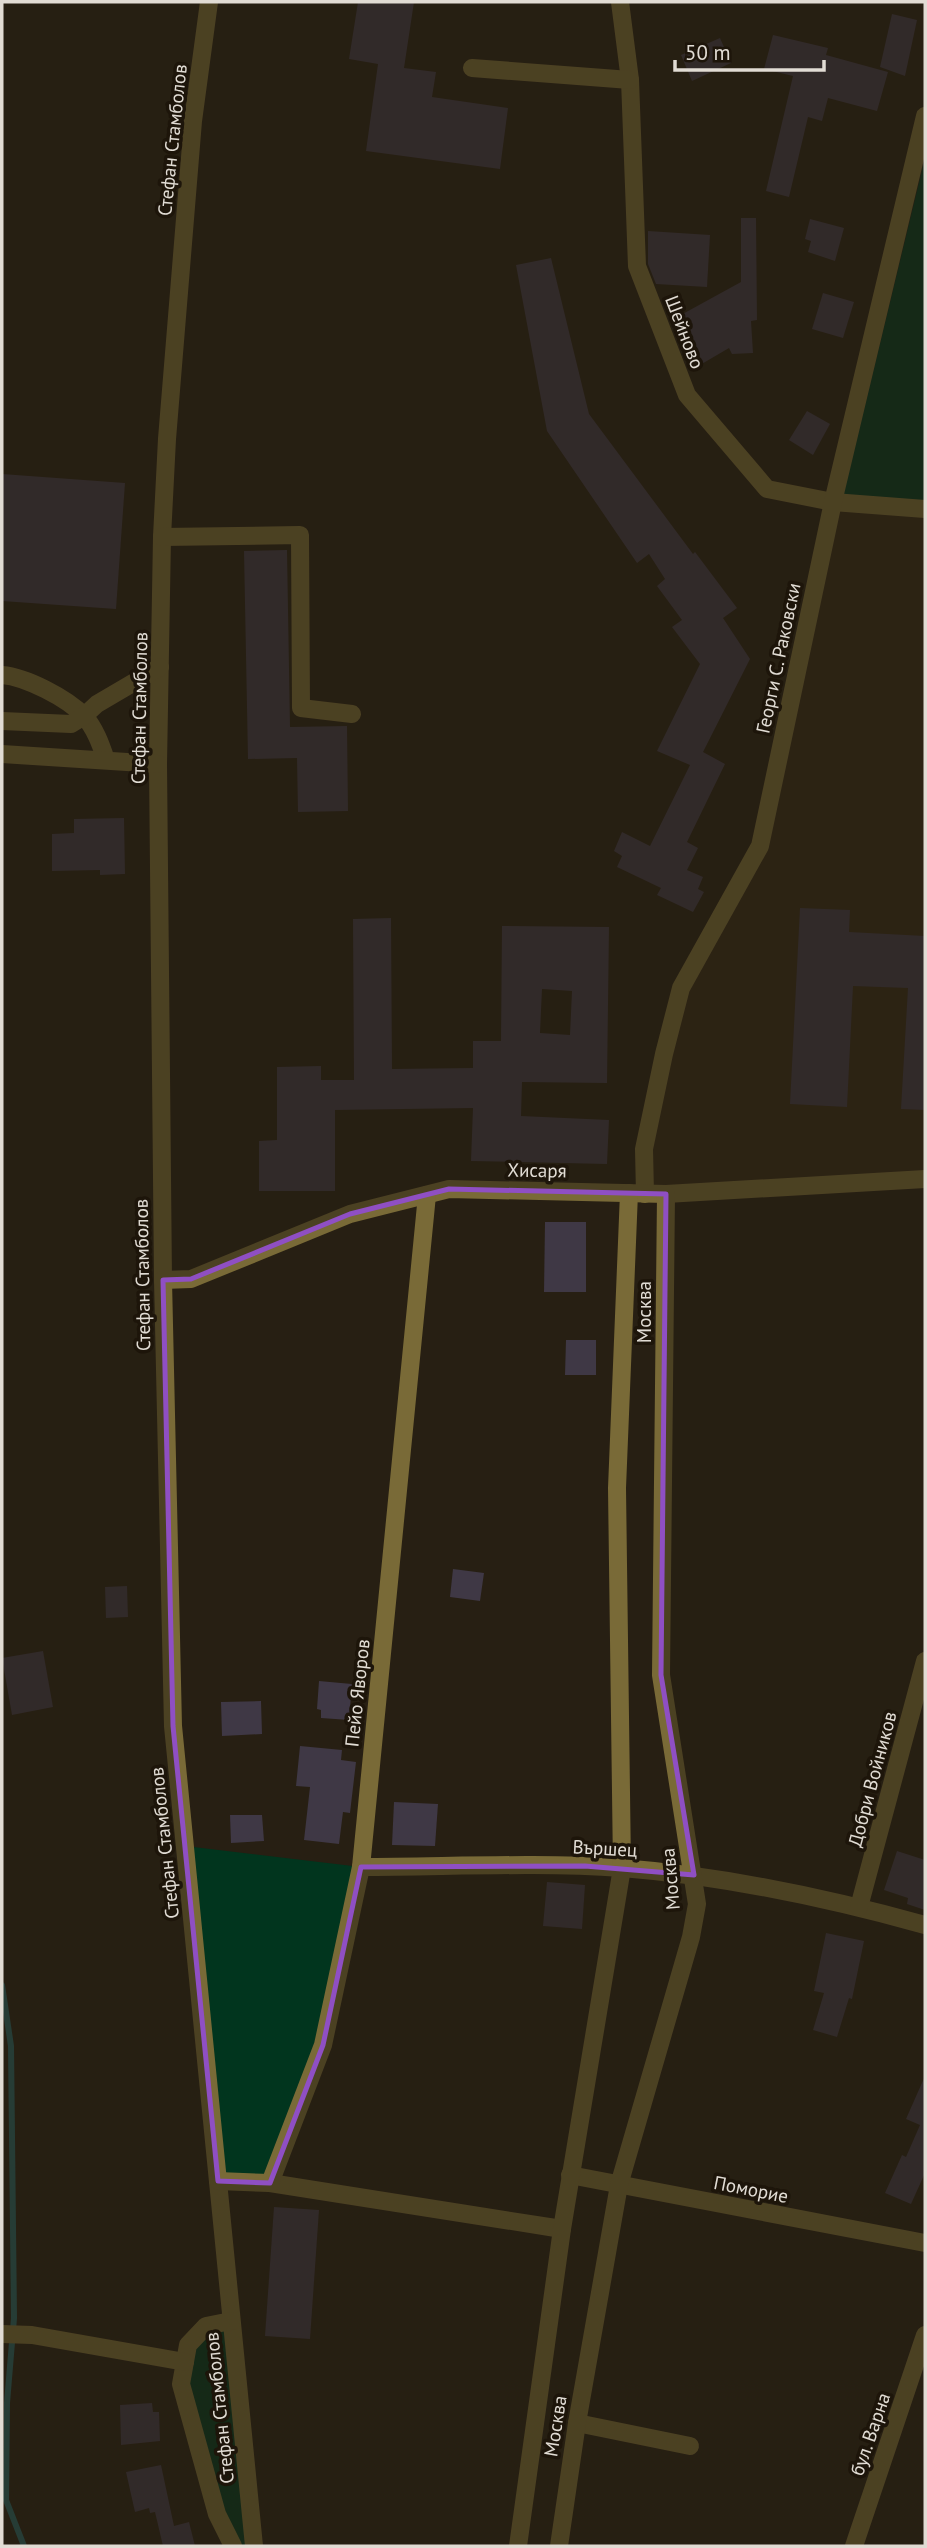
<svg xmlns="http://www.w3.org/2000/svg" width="927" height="2548" viewBox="0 0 927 2548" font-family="'PT Sans',sans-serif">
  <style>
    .built { fill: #332816 }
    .green { fill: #01351e }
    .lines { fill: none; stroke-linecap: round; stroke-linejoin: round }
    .stream { stroke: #266061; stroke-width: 6 }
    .building { fill: #3f3845; fill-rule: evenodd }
    .minor { stroke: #796a37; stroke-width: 18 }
    .marked { fill: none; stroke: #8f4fc3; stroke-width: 5; stroke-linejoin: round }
    .labels { text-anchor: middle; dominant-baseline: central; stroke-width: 7; stroke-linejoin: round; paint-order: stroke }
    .street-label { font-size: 19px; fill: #e1dcd4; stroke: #1d150a }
  </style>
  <rect width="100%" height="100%" fill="#271f13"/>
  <polygon class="built" points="833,502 925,509 925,1179 645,1194 681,988 760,846"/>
  <g class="green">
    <polygon points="925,158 925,502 843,496"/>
    <polygon points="185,1846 361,1867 323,2045 270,2183 218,2181"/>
    <polygon points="231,2321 254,2546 233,2546 181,2384 188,2345"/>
  </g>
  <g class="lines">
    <polyline class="stream" points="2,1985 11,2046 14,2318 7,2403 6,2500 24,2546"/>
  </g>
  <g class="building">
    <polygon points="358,2 414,2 404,68 436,72 432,97 508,108 500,169 366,151 378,64 349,59"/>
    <polygon points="892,14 917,20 905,76 880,67"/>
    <polygon points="773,35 828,48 826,55 888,72 877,111 828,98 822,121 808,117 789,197 766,191 793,76 764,69"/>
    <polygon points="720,38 731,63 692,81 681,55"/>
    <polygon points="741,218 756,218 757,320 751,321 753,353 732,354 729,348 700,365 680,327 679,316 741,282"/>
    <polygon points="810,219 844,228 835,261 808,252 811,241 805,239"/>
    <polygon points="648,231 710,235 707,287 656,284 648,264"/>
    <polygon points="551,258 589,414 693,554 695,552 737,608 723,618 750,659 703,752 725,764 687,842 698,848 687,870 703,877 698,889 704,892 693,912 657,895 661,888 617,867 622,856 614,851 622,832 650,846 690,765 657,751 700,664 672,627 682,620 657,586 665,579 649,554 637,563 547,431 516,265"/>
    <polygon points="823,293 854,302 843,338 812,329"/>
    <polygon points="807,411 830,424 813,455 789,440"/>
    <polygon points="2,474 125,483 116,609 2,601"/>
    <polygon points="287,550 290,727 347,726 348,811 298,812 297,758 248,759 244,551"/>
    <polygon points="124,818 125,874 100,875 100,870 52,871 52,834 74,833 74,819"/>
    <polygon points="800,908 850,910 849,932 925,936 925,1110 901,1109 908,988 853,986 847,1107 790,1104"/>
    <path d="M391 918 392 1069 473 1068V1041H501L502 926 609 927 607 1083 522 1082 521 1116 609 1120 607 1164 471 1161 473 1108 335 1110V1191H259V1141L277 1140V1067L321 1066V1080H354L353 919ZM542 989 572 991 570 1035 540 1033Z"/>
    <polygon points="545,1222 586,1222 586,1292 544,1292"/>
    <polygon points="566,1340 596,1340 596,1375 565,1375"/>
    <polygon points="453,1569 484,1573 480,1601 450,1597"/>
    <polygon points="127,1586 128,1617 106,1618 105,1587"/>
    <polygon points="43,1651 53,1707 12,1715 2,1658"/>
    <polygon points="319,1681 352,1684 349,1720 321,1718 321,1710 317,1709"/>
    <polygon points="261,1701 262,1734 222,1736 221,1702"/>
    <polygon points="300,1746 342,1750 341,1760 356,1762 350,1813 343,1812 339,1844 304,1840 310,1787 296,1786"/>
    <polygon points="394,1802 438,1804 435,1846 392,1845"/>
    <polygon points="230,1815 262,1815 264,1841 231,1843"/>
    <polygon points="897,1851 925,1860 925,1910 907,1904 908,1898 884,1890"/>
    <polygon points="547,1882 585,1885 582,1929 543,1926"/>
    <polygon points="826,1933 864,1941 852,1999 849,1998 837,2037 813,2030 824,1993 814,1991"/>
    <polygon points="925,2076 925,2173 911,2204 885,2193 902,2155 906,2157 920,2125 906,2119"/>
    <polygon points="274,2207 319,2210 310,2339 265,2336"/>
    <polygon points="152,2403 153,2412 159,2412 160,2441 121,2445 120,2405"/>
    <polygon points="161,2465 174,2526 189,2522 195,2546 163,2546 155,2512 150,2513 149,2508 135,2512 126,2472"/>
  </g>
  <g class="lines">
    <g class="minor">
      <polyline points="209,2 193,121 167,439 162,537 158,764 163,1280 173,1726 254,2546"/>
      <polyline points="620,2 630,80 637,266 687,395 767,489 833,502 925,509"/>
      <polyline points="472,68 630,80"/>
      <polyline points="162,537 300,535 301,708 352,714"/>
      <path d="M2 675C26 677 67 698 84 716 95 728 101 745 106 760"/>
      <polyline points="2,721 71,724 84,716 97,704 160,667"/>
      <polyline points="2,754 158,764"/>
      <polyline points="645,1194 644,1149 664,1054 681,988 760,846 833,502 925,116"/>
      <polyline points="163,1280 191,1279 350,1214 449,1189 666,1194 925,1179"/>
      <path d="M361 1867C447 1867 536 1862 622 1868 724 1876 827 1898 925 1925"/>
      <polyline points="859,1907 925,1661"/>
      <polyline points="570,2175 925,2243"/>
      <polyline points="218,2181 270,2183 562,2229"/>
      <polyline points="270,2183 323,2045 361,1867 427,1195"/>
      <polyline points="231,2321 206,2326 188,2345 181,2384 217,2514 233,2546"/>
      <polyline points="2,2334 32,2335 185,2362"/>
      <polyline points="577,2423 690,2446"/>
      <polyline points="518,2546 562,2229 622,1868 617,1488 629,1193"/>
      <polyline points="559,2546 577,2423 619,2185 691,1937 697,1904 661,1675 666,1194"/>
      <polyline points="854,2546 925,2335"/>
    </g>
  </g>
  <path d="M0 0H927V2548H0ZM449 1189 666 1194 661 1675 694 1875 585 1866 361 1867 323 2045 270 2183 218 2181 173 1726 163 1280 191 1279 350 1214Z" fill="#271f13" fill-opacity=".55" fill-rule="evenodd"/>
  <path class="marked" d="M449 1189 666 1194 661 1675 694 1875 585 1866 361 1867 323 2045 270 2183 218 2181 173 1726 163 1280 191 1279 350 1214Z"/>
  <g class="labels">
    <g class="street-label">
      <text transform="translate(172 140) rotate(-84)">Стефан Стамболов</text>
      <text transform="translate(685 332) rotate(69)">Шейново</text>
      <text transform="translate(778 658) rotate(-78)">Георги С. Раковски</text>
      <text transform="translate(139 708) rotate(-89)">Стефан Стамболов</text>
      <text transform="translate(537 1170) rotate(1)">Хисаря</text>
      <text transform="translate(142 1275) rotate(-91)">Стефан Стамболов</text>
      <text transform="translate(644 1312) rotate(-90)">Москва</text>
      <text transform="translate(357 1693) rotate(-84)">Пейо Яворов</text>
      <text transform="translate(872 1779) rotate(-75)">Добри Войников</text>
      <text transform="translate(164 1843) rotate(-96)">Стефан Стамболов</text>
      <text transform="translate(605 1848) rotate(3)">Вършец</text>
      <text transform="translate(670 1879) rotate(-95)">Москва</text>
      <text transform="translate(751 2189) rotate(11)">Поморие</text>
      <text transform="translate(219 2408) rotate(-96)">Стефан Стамболов</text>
      <text transform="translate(555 2426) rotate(-81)">Москва</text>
      <text transform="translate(870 2434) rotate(-71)">бул. Варна</text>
    </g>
  </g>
  <rect width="927" height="2548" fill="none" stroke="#e1dcd4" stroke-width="7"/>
  <path d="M675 60v10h149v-10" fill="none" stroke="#e1dcd4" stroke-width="3.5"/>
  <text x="685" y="60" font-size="21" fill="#e1dcd4" stroke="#1d150a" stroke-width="5" paint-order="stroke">50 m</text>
</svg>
